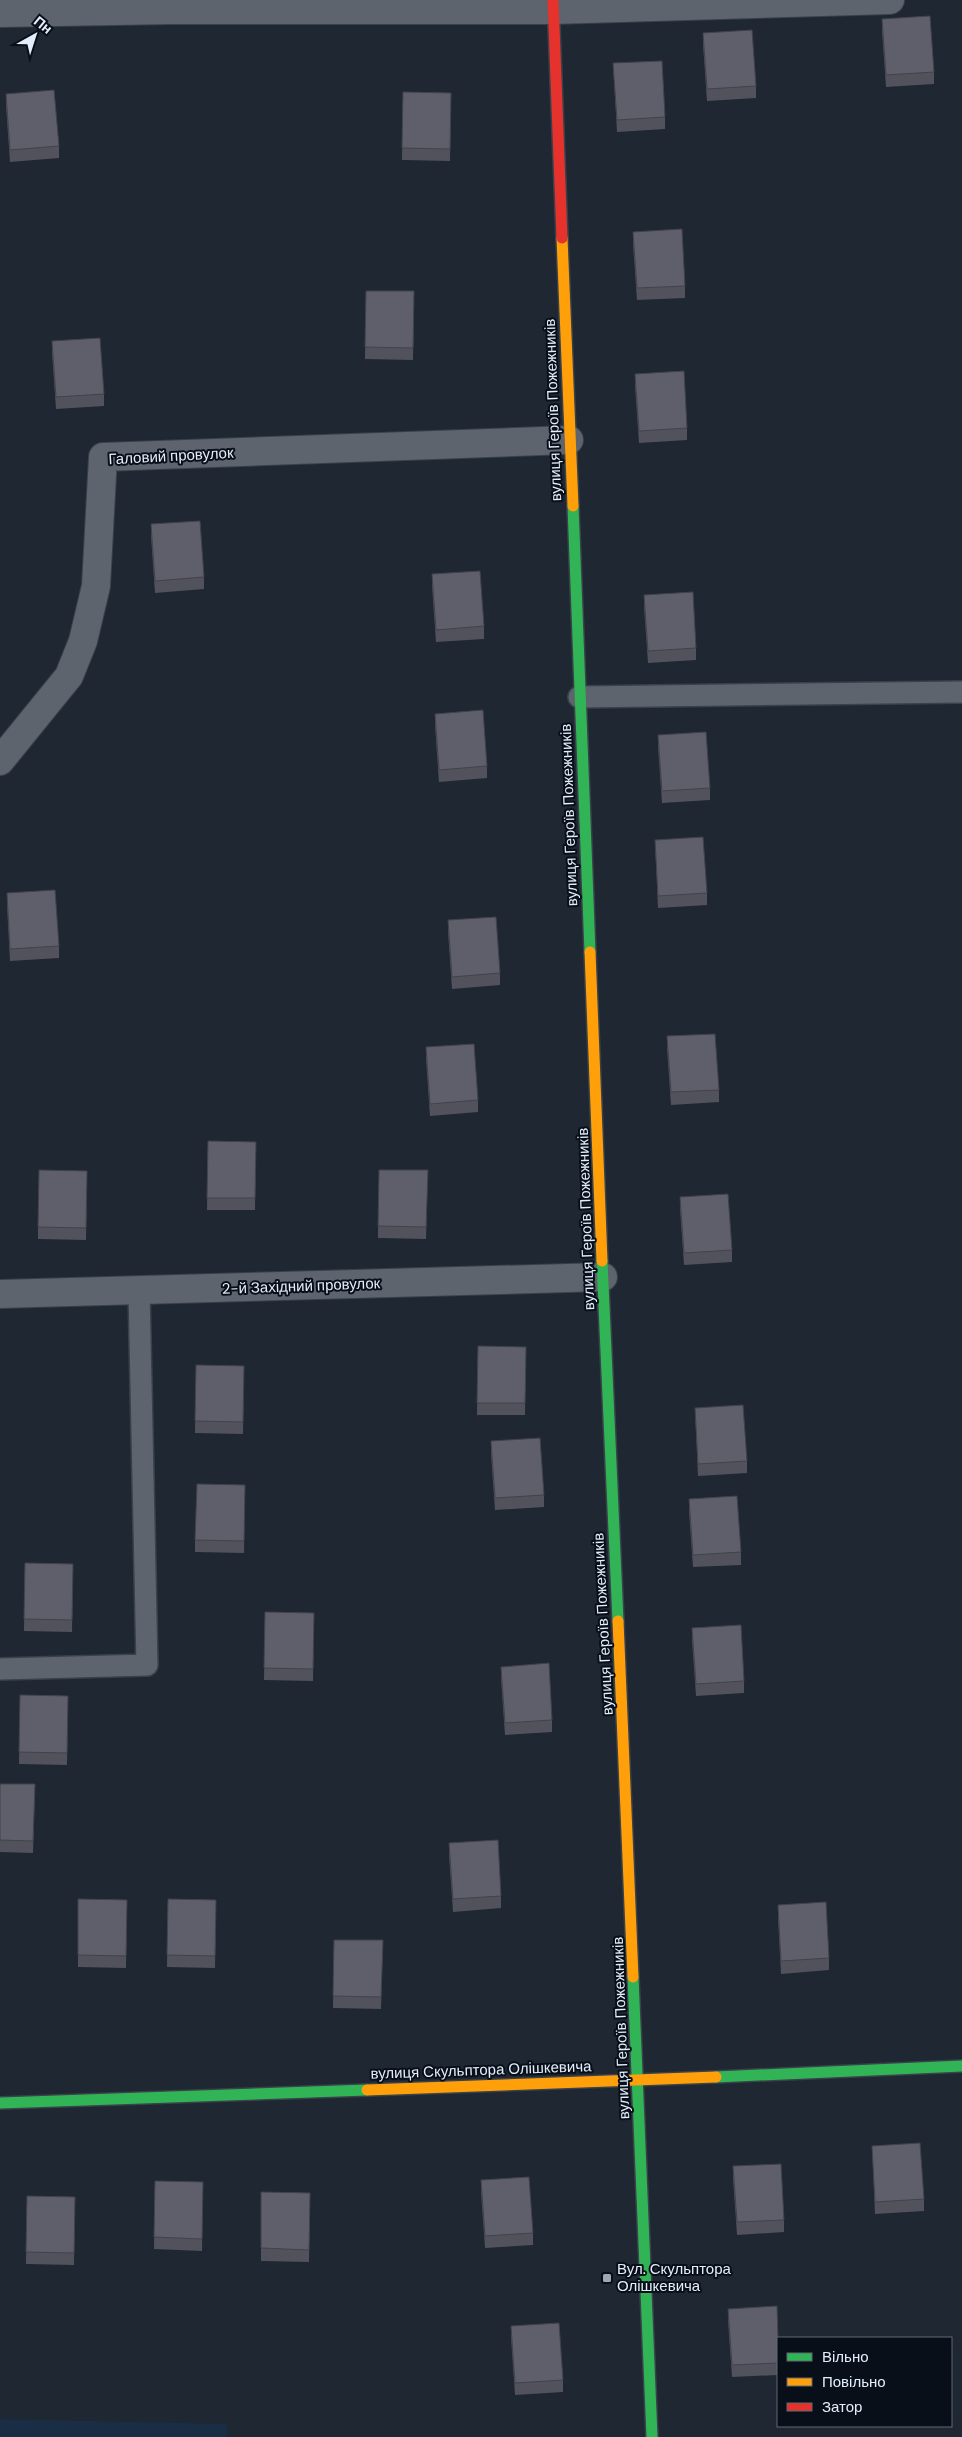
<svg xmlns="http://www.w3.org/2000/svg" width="962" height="2437" viewBox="0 0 962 2437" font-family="'DM Sans',sans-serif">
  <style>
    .built { fill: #192d44 }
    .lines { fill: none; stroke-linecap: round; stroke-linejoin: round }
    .lane-casing { stroke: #39414a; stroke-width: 24 }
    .street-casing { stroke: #39414a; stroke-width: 30 }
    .fast-casing { stroke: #39414a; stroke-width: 14 }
    .slow-casing { stroke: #39414a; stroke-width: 14 }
    .jam-casing { stroke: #39414a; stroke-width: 14 }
    .lane { stroke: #5d646d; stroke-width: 21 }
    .street { stroke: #5d646d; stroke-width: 28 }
    .fast { stroke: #30b455; stroke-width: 11 }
    .slow { stroke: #ff9f0a; stroke-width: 11 }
    .jam { stroke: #e5322d; stroke-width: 11 }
    .wall { fill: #52525c }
    .building { fill: #5f5f6b; stroke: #42424b }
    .poi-dot { fill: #9ea8b5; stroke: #080f18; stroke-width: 2 }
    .labels { text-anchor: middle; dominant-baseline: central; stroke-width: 4; stroke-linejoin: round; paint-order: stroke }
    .street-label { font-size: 15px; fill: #e3eefc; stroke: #080f18 }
    .poi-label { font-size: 15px; fill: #e3eefc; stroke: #080f18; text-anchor: start }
  </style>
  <rect width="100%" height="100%" fill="#1e2732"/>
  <polygon class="built" points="0,2419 227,2424 227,2437 0,2437"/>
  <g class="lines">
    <g class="lane-casing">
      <g id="lane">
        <polyline points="579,697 962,692"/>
        <polyline points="0,1669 147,1665 139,1291"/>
      </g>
    </g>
    <g class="street-casing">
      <g id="street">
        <polyline points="0,13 171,10 553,10 890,0"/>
        <polyline points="0,761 69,676 83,641 96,586 103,457 569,440"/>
        <polyline points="0,1294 603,1277"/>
      </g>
    </g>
    <g class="fast-casing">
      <g id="fast">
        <polyline points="573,506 590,952"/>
        <polyline points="602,1261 618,1621"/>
        <polyline points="633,1977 652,2437"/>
        <polyline points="716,2077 962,2066"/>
        <polyline points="0,2103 367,2090"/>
      </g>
    </g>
    <g class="slow-casing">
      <g id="slow">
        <polyline points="562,238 573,506"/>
        <polyline points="590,952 602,1261"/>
        <polyline points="618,1621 633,1977"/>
        <polyline points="367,2090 716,2077"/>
      </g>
    </g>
    <g class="jam-casing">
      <polyline id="jam" points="553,0 562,238"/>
    </g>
    <use href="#lane" class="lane"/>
    <use href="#street" class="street"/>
    <use href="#fast" class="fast"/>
    <use href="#slow" class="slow"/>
    <use href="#jam" class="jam"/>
  </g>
  <g class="wall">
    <polygon points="882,19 934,72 934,84 886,87 882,31"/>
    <polygon points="703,33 756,86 756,98 707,101 703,45"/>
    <polygon points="613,63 665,117 665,129 617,132"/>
    <polygon points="403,92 451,93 450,161 402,160"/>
    <polygon points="6,94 59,146 59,158 10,162 6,106"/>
    <polygon points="633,232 685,286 685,298 637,300 633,244"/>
    <polygon points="366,291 414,291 413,360 365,359"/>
    <polygon points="52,341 104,394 104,406 56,409 52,353"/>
    <polygon points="635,374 687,428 687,440 639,443 635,386"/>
    <polygon points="151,524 204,577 204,589 155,593 151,536"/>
    <polygon points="432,574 484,626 484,639 436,642 432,586"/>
    <polygon points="644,595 696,648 696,660 648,663 644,607"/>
    <polygon points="435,714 487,766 487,778 439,782 435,726"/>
    <polygon points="658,735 710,788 710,800 662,803 658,747"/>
    <polygon points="655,840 707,893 707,905 658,908"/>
    <polygon points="7,893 59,946 59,958 10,961 7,905"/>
    <polygon points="448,920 500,973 500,985 452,989 448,932"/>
    <polygon points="667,1036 719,1090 719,1102 671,1105 667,1048"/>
    <polygon points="426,1047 478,1100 478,1112 430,1116 426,1059"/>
    <polygon points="208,1141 256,1142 255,1210 207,1210"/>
    <polygon points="428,1170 426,1239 378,1238 378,1226"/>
    <polygon points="87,1171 86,1240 38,1239 38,1227"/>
    <polygon points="680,1197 732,1250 732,1262 684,1265 680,1209"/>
    <polygon points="478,1346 526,1347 525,1415 477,1415"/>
    <polygon points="196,1365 244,1366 243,1434 195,1433"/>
    <polygon points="695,1408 747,1461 747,1473 698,1476"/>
    <polygon points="491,1441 544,1495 544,1507 495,1510 491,1454"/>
    <polygon points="245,1485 244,1553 195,1552 195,1540"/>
    <polygon points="689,1499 741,1552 741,1565 693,1567 689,1511"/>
    <polygon points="25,1563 73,1564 72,1632 24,1631"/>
    <polygon points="265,1612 314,1613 313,1681 264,1680"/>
    <polygon points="692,1628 744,1681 744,1693 696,1696 692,1640"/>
    <polygon points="501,1667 552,1720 552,1732 505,1735 501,1679"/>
    <polygon points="20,1695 68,1696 67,1765 19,1764"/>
    <polygon points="0,1784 35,1784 33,1853 0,1852"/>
    <polygon points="449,1843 501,1896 501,1908 453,1912 449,1855"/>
    <polygon points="78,1899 127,1900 126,1968 78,1967"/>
    <polygon points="168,1899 216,1900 215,1968 167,1967"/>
    <polygon points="778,1905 829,1958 829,1970 781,1974 778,1918"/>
    <polygon points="334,1940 383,1940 381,2009 333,2008"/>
    <polygon points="872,2146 924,2199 924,2211 875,2214"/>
    <polygon points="733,2166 784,2220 784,2232 737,2235 733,2178"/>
    <polygon points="481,2180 533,2233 533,2245 485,2248 481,2192"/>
    <polygon points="155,2181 203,2182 202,2251 154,2249"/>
    <polygon points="261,2192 310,2193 309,2262 261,2261"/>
    <polygon points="27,2196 75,2197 74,2265 26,2264"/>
    <polygon points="728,2309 778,2338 778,2375 732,2377 728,2321"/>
    <polygon points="511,2326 563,2380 563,2392 515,2395 511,2338"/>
  </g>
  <g class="building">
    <polygon points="930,16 934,72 886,75 882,19"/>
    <polygon points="752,30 756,86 707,89 703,33"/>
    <polygon points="662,61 665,117 617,120 613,63"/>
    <polygon points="54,90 59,146 10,150 6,94"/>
    <polygon points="403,92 451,93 450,149 402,148"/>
    <polygon points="682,229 685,286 637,288 633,232"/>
    <polygon points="366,291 414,291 413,348 365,347"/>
    <polygon points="100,338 104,394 56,397 52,341"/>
    <polygon points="684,371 687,428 639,431 635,374"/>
    <polygon points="200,521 204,577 155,581 151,524"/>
    <polygon points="480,571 484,626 436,630 432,574"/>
    <polygon points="693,592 696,648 648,651 644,595"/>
    <polygon points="483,710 487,766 439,770 435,714"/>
    <polygon points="706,732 710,788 662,791 658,735"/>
    <polygon points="703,837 707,893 658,896 655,840"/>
    <polygon points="55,890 59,946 10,949 7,893"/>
    <polygon points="496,917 500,973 452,977 448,920"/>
    <polygon points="715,1034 719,1090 671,1092 667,1036"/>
    <polygon points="474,1044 478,1100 430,1104 426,1047"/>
    <polygon points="208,1141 256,1142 255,1198 207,1198"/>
    <polygon points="39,1170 87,1171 86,1228 38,1227"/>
    <polygon points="379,1170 428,1170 426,1227 378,1226"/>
    <polygon points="728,1194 732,1250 684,1253 680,1197"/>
    <polygon points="478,1346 526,1347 525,1403 477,1403"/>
    <polygon points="196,1365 244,1366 243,1422 195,1421"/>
    <polygon points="743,1405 747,1461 698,1464 695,1408"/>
    <polygon points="540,1438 544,1495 495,1498 491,1441"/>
    <polygon points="197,1484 245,1485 244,1541 195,1540"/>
    <polygon points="737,1496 741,1552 693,1555 689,1499"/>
    <polygon points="25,1563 73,1564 72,1620 24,1619"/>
    <polygon points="265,1612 314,1613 313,1669 264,1668"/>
    <polygon points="741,1625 744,1681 696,1684 692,1628"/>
    <polygon points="549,1663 552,1720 505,1723 501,1667"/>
    <polygon points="20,1695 68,1696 67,1753 19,1752"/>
    <polygon points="0,1784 35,1784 33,1841 0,1840"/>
    <polygon points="498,1840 501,1896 453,1899 449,1843"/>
    <polygon points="78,1899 127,1900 126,1956 78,1955"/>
    <polygon points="168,1899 216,1900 215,1956 167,1955"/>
    <polygon points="826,1902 829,1958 781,1961 778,1905"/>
    <polygon points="334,1940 383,1940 381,1997 333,1996"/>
    <polygon points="920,2143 924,2199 875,2202 872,2146"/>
    <polygon points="781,2164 784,2220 737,2222 733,2166"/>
    <polygon points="529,2177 533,2233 485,2236 481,2180"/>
    <polygon points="155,2181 203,2182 202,2239 154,2237"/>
    <polygon points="261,2192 310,2193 309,2250 261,2248"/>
    <polygon points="27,2196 75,2197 74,2253 26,2252"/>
    <polygon points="777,2306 778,2338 778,2363 732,2365 728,2309"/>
    <polygon points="559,2323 563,2380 515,2383 511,2326"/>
  </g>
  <rect class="poi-dot" x="602" y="2273" width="10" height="10" rx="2.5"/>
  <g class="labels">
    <g class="street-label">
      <text transform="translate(553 410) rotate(-92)">вулиця Героїв Пожежників</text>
      <text transform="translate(171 456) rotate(-3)">Галовий провулок</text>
      <text transform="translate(569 815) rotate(-92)">вулиця Героїв Пожежників</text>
      <text transform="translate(586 1219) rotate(-92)">вулиця Героїв Пожежників</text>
      <text transform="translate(301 1286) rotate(-2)">2-й Західний провулок</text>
      <text transform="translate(603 1624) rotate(-93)">вулиця Героїв Пожежників</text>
      <text transform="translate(621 2028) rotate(-92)">вулиця Героїв Пожежників</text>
      <text transform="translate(481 2070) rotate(-2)">вулиця Скульптора Олішкевича</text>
    </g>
    <g class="poi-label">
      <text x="617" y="2269">Вул. Скульптора<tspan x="617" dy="17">Олішкевича</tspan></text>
    </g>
  </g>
  <rect x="777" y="2337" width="175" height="90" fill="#080f18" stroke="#606873"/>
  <rect x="787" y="2353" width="25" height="8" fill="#30b455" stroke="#606873"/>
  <text x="822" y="2362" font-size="15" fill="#e3eefc">Вільно</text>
  <rect x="787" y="2378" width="25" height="8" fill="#ff9f0a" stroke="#606873"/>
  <text x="822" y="2387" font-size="15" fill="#e3eefc">Повільно</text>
  <rect x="787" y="2403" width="25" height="8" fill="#e5322d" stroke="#606873"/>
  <text x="822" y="2412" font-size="15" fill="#e3eefc">Затор</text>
  <g transform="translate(35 35) rotate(39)" stroke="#080f18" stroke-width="4" paint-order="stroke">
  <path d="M0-4L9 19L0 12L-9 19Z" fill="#e3eefc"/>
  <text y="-8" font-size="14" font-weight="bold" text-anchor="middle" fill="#e3eefc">Пн</text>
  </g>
</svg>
